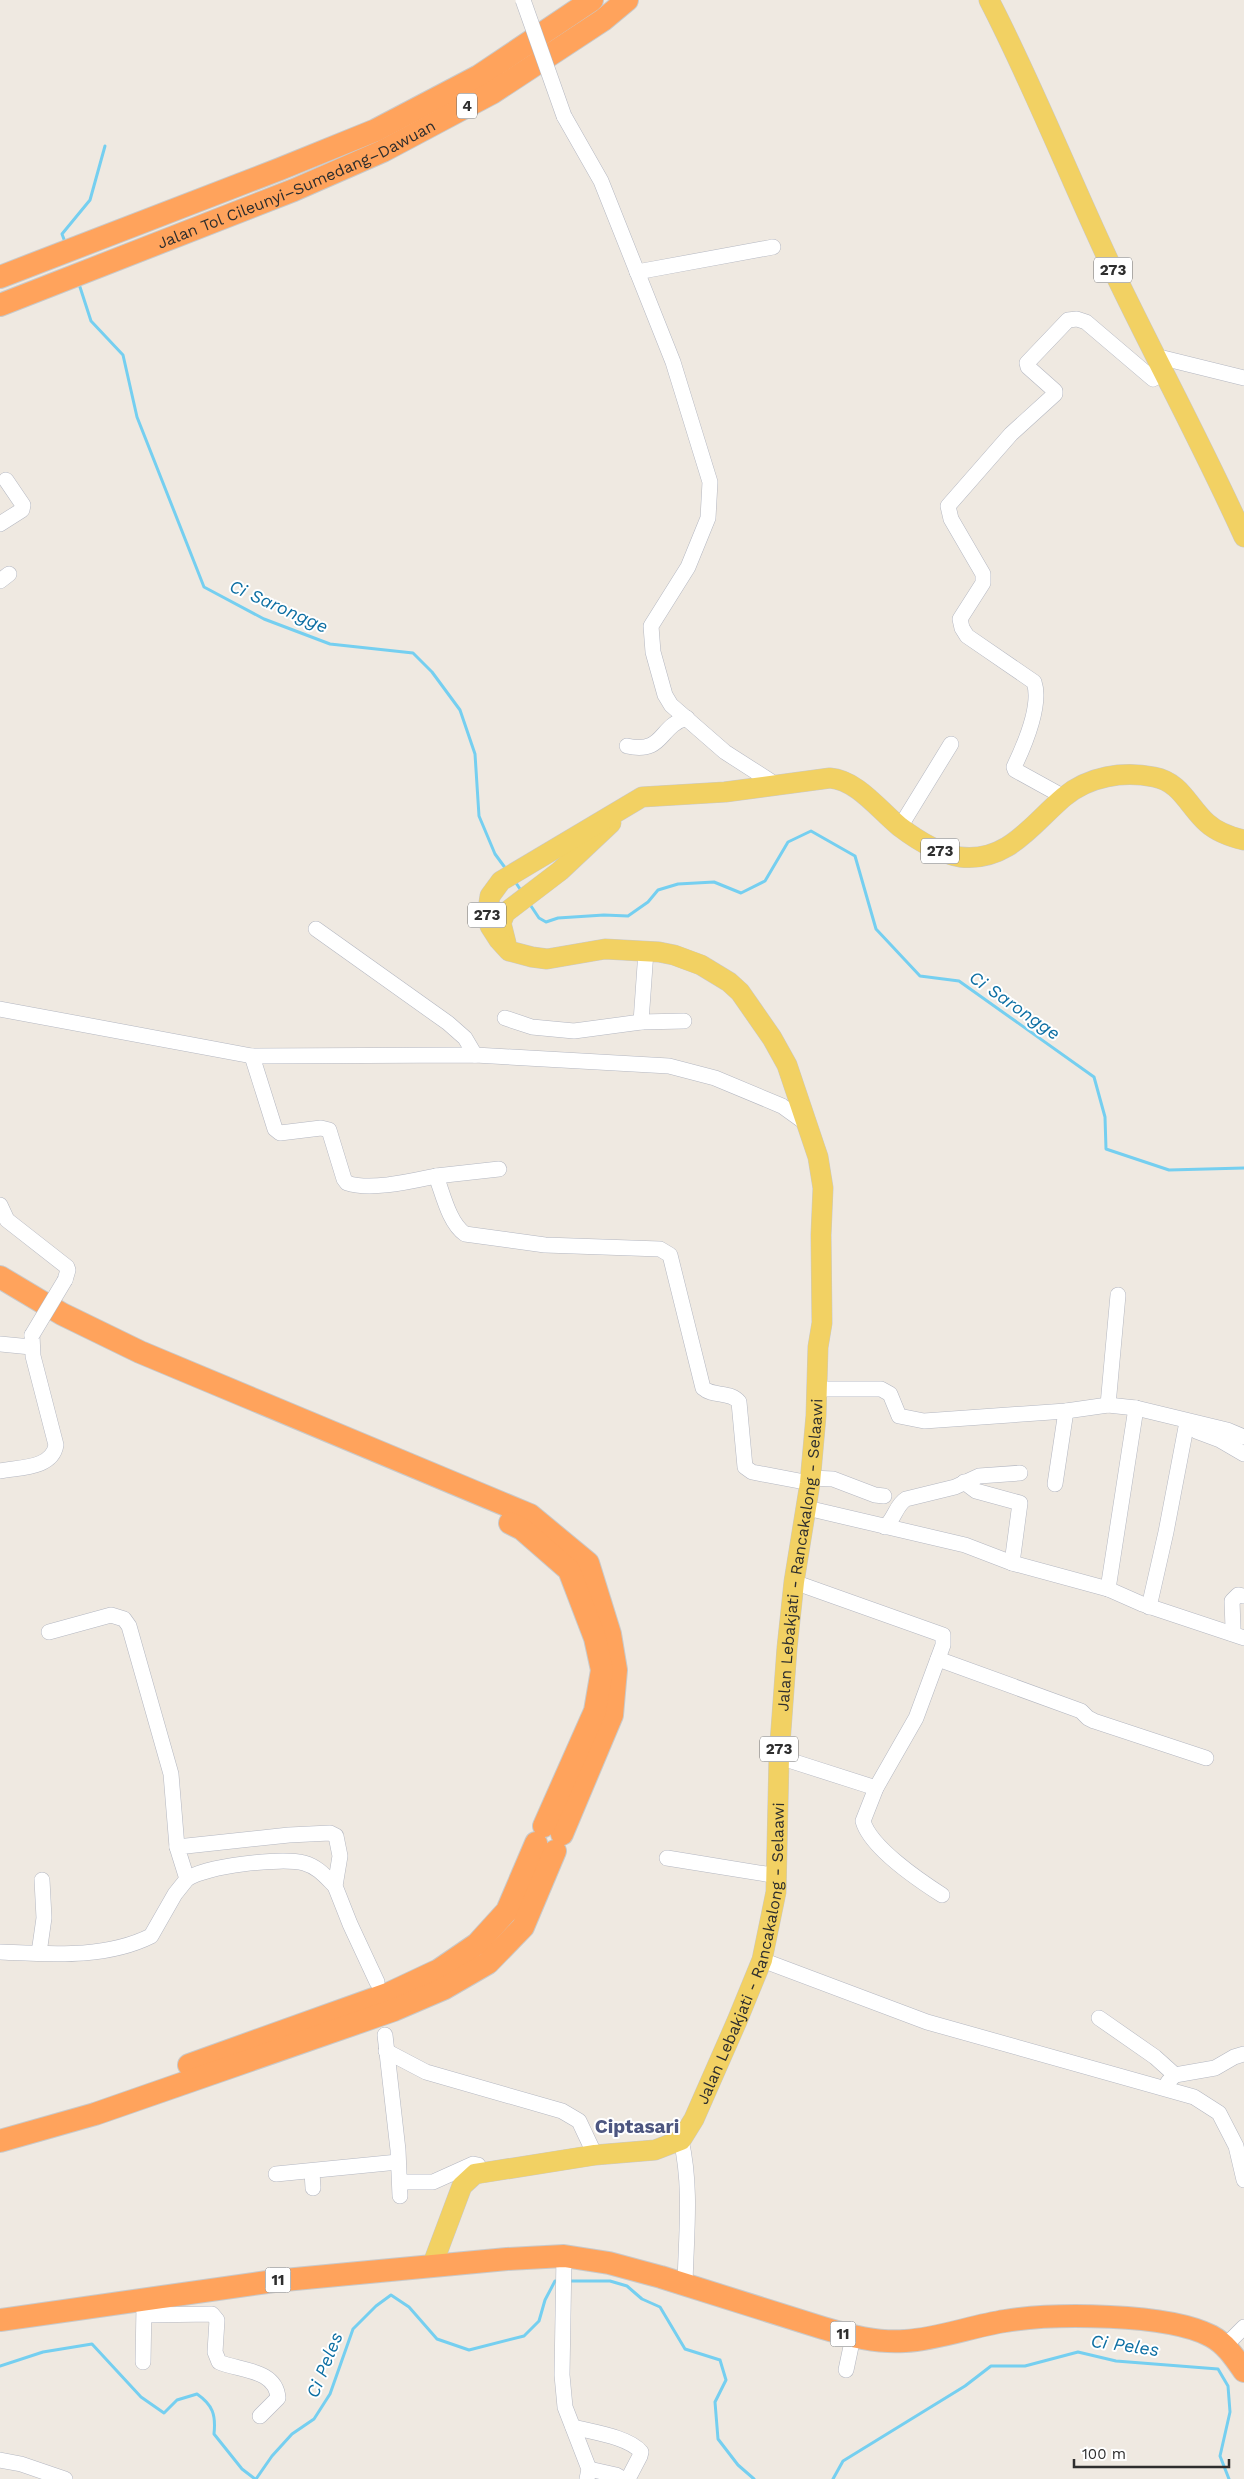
<svg xmlns="http://www.w3.org/2000/svg" width="1244" height="2479" viewBox="0 0 1244 2479" font-family="'Work Sans',sans-serif">
  <style>
    .lines { fill: none; stroke-linecap: round; stroke-linejoin: round }
    .stream { stroke: #75cff0; stroke-width: 3 }
    .minor-casing { stroke: #b4b7c1; stroke-width: 16 }
    .major-casing { stroke: #c9c9c9; stroke-width: 21 }
    .highway-casing { stroke: #c9c9c9; stroke-width: 24 }
    .minor { stroke: #fff; stroke-width: 15 }
    .major { stroke: #f2d163; stroke-width: 20 }
    .highway { stroke: #ffa35c; stroke-width: 22 }
    .minor-bridge-casing { stroke: #b4b7c1; stroke-width: 16; stroke-linecap: butt }
    .minor-bridge { stroke: #fff; stroke-width: 15 }
    .labels { text-anchor: middle; dominant-baseline: central; stroke-width: 4; stroke-linejoin: round; paint-order: stroke }
    .shield { fill: #fff; stroke: #6d6d6d; stroke-width: 1 }
    .shield-label { font-size: 15px; font-weight: bold; fill: #2e2e2e }
    .street-label { font-size: 16px; fill: #2e2e2e; stroke: #fff }
    .water-label { font-size: 18px; font-style: italic; fill: #0d6fa3; stroke: #fff }
    .quarter-label { font-size: 19px; font-weight: bold; fill: #4d5680; stroke: #fff }
  </style>
  <rect width="100%" height="100%" fill="#efe9e1"/>
  <g class="lines">
    <g class="stream">
      <polyline points="65,242 62,234 90,200 105,146"/>
      <polyline points="79,284 91,321 123,355 137,417 204,587 264,619 330,644 413,653 432,672 460,710 475,754 479,816 495,854 506,869"/>
      <polyline points="514,880 522,892"/>
      <polyline points="529,903 539,918 546,922 558,918 604,915 628,916 648,902 658,890 678,884 714,882 741,893 765,881 788,842 811,831 855,856 876,929 920,976 959,981 1094,1077 1105,1117 1106,1149 1169,1170 1244,1168"/>
      <polyline points="568,2281 610,2281 627,2286 642,2299 660,2307 685,2349 720,2360 726,2380 715,2402 718,2439 738,2465 754,2479"/>
      <path d="M0 2366 43 2352 92 2344 141 2397 164 2413 177 2400 197 2394C213 2405 216 2415 214 2434L242 2469 255 2479"/>
      <polyline points="256,2479 272,2456 292,2434 314,2419 330,2394 353,2329 376,2306 391,2295 409,2307 437,2339 469,2350 524,2336 539,2321 545,2300 555,2281 559,2281"/>
      <polyline points="833,2479 843,2461 965,2386 991,2366 1025,2366 1078,2352 1116,2361 1218,2369 1228,2386 1230,2412 1220,2456 1229,2479"/>
    </g>
    <g class="minor-casing">
      <g id="minor">
        <polyline points="564,116 601,181 673,362 710,482 708,518 688,567 651,626 653,652 665,695 671,705 725,752 778,786"/>
        <polyline points="637,272 773,247"/>
        <polyline points="1155,356 1244,378"/>
        <polyline points="0,524 22,510 23,505 6,480"/>
        <polyline points="0,581 9,574"/>
        <path d="M627 746C665 754 658 726 687 718"/>
        <path d="M1064 797 1015 770 1014 767C1024 746 1042 705 1034 682L967 636 962 628 960 619 983 583V574L951 519 948 506 1011 434 1055 394V391L1028 367 1027 363 1068 320 1077 319 1086 322 1153 379 1163 373"/>
        <polyline points="900,827 951,744"/>
        <polyline points="316,929 448,1023 465,1038 475,1055"/>
        <polyline points="0,1009 252,1056 475,1055 669,1066 715,1078 782,1106 807,1124"/>
        <polyline points="505,1018 532,1027 574,1031 641,1022 684,1021"/>
        <polyline points="641,1022 646,951"/>
        <path d="M252 1056 275 1129 280 1133 321 1128 329 1130 344 1179 347 1183C371 1191 412 1181 436 1176 443 1194 449 1223 465 1234L545 1245 660 1249 670 1255 703 1388C713 1397 731 1391 739 1402L745 1467 752 1472 810 1483"/>
        <polyline points="436,1176 499,1169"/>
        <polyline points="0,1205 7,1220 67,1267 68,1270 65,1280"/>
        <polyline points="0,1344 31,1347"/>
        <polyline points="817,1389 881,1389 890,1394 899,1416 924,1421 1066,1411 1108,1405 1136,1408 1227,1430 1244,1437"/>
        <polyline points="1108,1405 1118,1295"/>
        <polyline points="1196,1431 1220,1440 1244,1454"/>
        <path d="M0 1471C19 1467 52 1469 56 1445L33 1356 32 1335"/>
        <polyline points="811,1478 833,1479 875,1495 884,1496"/>
        <polyline points="964,1482 976,1491 1020,1503 1012,1563"/>
        <polyline points="1055,1484 1066,1411"/>
        <polyline points="807,1508 965,1545 1012,1563 1108,1589 1142,1604 1244,1638"/>
        <path d="M885 1527C895 1518 896 1505 906 1499L955 1487 979 1476 1020 1473"/>
        <path d="M794 1582 943 1635V1645L916 1718 876 1788 863 1821C870 1847 920 1881 942 1895"/>
        <polyline points="1108,1589 1136,1408"/>
        <polyline points="1149,1607 1166,1532 1187,1422"/>
        <polyline points="49,1632 111,1615 124,1619 129,1626 171,1774 177,1847"/>
        <polyline points="1231,1633 1233,1628 1232,1601 1238,1595 1244,1596"/>
        <polyline points="938,1659 1081,1711 1088,1718 1094,1721 1206,1758"/>
        <polyline points="779,1757 876,1788"/>
        <polyline points="667,1858 778,1876"/>
        <path d="M187 1879C205 1866 282 1857 304 1863 318 1867 325 1876 335 1886"/>
        <path d="M0 1952C49 1954 105 1959 151 1936L175 1894 187 1879 177 1847 289 1835 330 1833 336 1836 340 1856 335 1886 350 1924 377 1982"/>
        <polyline points="39,1953 44,1918 42,1880"/>
        <polyline points="762,1960 927,2022 1194,2097 1219,2113 1236,2146 1244,2180"/>
        <polyline points="1099,2018 1155,2057 1175,2075"/>
        <polyline points="385,2035 398,2150 400,2196"/>
        <polyline points="386,2051 426,2072 562,2111 579,2121 595,2155"/>
        <polyline points="1168,2082 1175,2075 1215,2068 1234,2057 1244,2054"/>
        <path d="M681 2140C692 2187 686 2237 685 2285"/>
        <polyline points="312,2172 313,2188"/>
        <polyline points="276,2174 398,2162"/>
        <polyline points="400,2182 433,2182 473,2164 478,2165 481,2172"/>
        <polyline points="564,2256 562,2375 565,2407 589,2469 587,2479"/>
        <path d="M145 2315 212 2314 217 2320 215 2352 219 2362C240 2371 276 2369 278 2398L260 2416"/>
        <polyline points="1225,2346 1244,2327"/>
        <polyline points="143,2362 144,2306"/>
        <polyline points="846,2370 853,2337"/>
        <path d="M573 2427C592 2432 629 2437 641 2452L640 2456 628 2479"/>
        <polyline points="0,2460 21,2464 65,2479"/>
        <polyline points="589,2469 616,2475 623,2479"/>
      </g>
    </g>
    <g class="major-casing">
      <g id="major">
        <path d="M989 0C1034 87 1070 179 1112 268 1155 358 1203 446 1244 537"/>
        <polyline points="506,943 501,923 505,913 560,871 611,823"/>
        <path id="s1" d="M432 2266 462 2186 475 2174 595 2155 655 2150 681 2140 694 2119 737 2021 762 1960 776 1892 779 1757 787 1648 794 1582 810 1483 816 1416 818 1347 822 1323 821 1235 823 1188 818 1157 787 1065 772 1038 740 992 729 982 701 965 674 955 659 952 605 949 547 959 532 957 509 951 499 940 490 926 487 916 490 896 501 881 642 797 725 792 830 778C857 780 879 810 900 827 917 840 938 853 960 857 1008 863 1033 823 1064 797 1089 776 1123 771 1154 777 1181 782 1188 806 1207 823 1217 832 1231 837 1244 840"/>
      </g>
    </g>
    <g class="highway-casing">
      <g id="highway">
        <polyline points="0,277 280,169 376,130 479,76 592,0"/>
        <path id="s2" d="M0 305 294 190 383 151 492 93 603 20 627 0"/>
        <polyline points="0,1277 62,1314 140,1352 530,1515 588,1563 610,1634 616,1670 612,1715 562,1834"/>
        <polyline points="510,1523 522,1529 569,1570 595,1638 602,1670 595,1711 544,1826"/>
        <polyline points="189,2065 390,1993 439,1970 477,1944 507,1911 536,1843"/>
        <polyline points="0,2141 95,2114 394,2010 443,1989 488,1963 523,1927 555,1851"/>
        <path d="M0 2320 274 2281 507 2259 564 2256 609 2263 661 2277 823 2328C850 2336 877 2343 905 2341 939 2339 972 2326 1005 2321 1054 2313 1167 2313 1211 2336 1226 2344 1235 2358 1244 2371"/>
      </g>
    </g>
    <use href="#minor" class="minor"/>
    <use href="#major" class="major"/>
    <use href="#highway" class="highway"/>
    <g class="minor-bridge-casing">
      <g id="minor-bridge">
        <polyline points="523,0 564,116"/>
        <polyline points="32,1335 65,1280"/>
      </g>
    </g>
    <use href="#minor-bridge" class="minor-bridge"/>
  </g>
  <g class="labels">
    <g class="shield">
      <rect x="457" y="93.5" width="20" height="25" rx="4"/>
      <rect x="1094" y="257.5" width="38" height="25" rx="4"/>
      <rect x="921" y="838.5" width="38" height="25" rx="4"/>
      <rect x="468" y="902.5" width="38" height="25" rx="4"/>
      <rect x="760" y="1736.5" width="38" height="25" rx="4"/>
      <rect x="265.5" y="2267.5" width="25" height="25" rx="4"/>
      <rect x="830.5" y="2321.5" width="25" height="25" rx="4"/>
    </g>
    <g class="shield-label">
      <text x="467" y="106">4</text>
      <text x="1113" y="270">273</text>
      <text x="940" y="851">273</text>
      <text x="487" y="915">273</text>
      <text x="779" y="1749">273</text>
      <text x="278" y="2280">11</text>
      <text x="843" y="2334">11</text>
    </g>
    <g class="street-label">
      <text stroke="none"><textPath href="#s2" startOffset="320">Jalan Tol Cileunyi–Sumedang–Dawuan</textPath></text>
      <text stroke="none"><textPath href="#s1" startOffset="918">Jalan Lebakjati - Rancakalong - Selaawi</textPath></text>
      <text stroke="none"><textPath href="#s1" startOffset="512">Jalan Lebakjati - Rancakalong - Selaawi</textPath></text>
    </g>
    <g class="water-label">
      <text transform="translate(279 606) rotate(24)">Ci Sarongge</text>
      <text transform="translate(1015 1005) rotate(35)">Ci Sarongge</text>
      <text transform="translate(1125 2345) rotate(8)">Ci Peles</text>
      <text transform="translate(324 2365) rotate(-68)">Ci Peles</text>
    </g>
    <g class="quarter-label">
      <text x="637" y="2126">Ciptasari</text>
    </g>
  </g>
  <path d="M1074 2459v8h155v-8" fill="none" stroke="#2e2e2e" stroke-width="2.5"/>
  <text x="1082" y="2459" font-size="15" fill="#2e2e2e" stroke="#ffffff" stroke-width="4" paint-order="stroke">100 m</text>
</svg>
